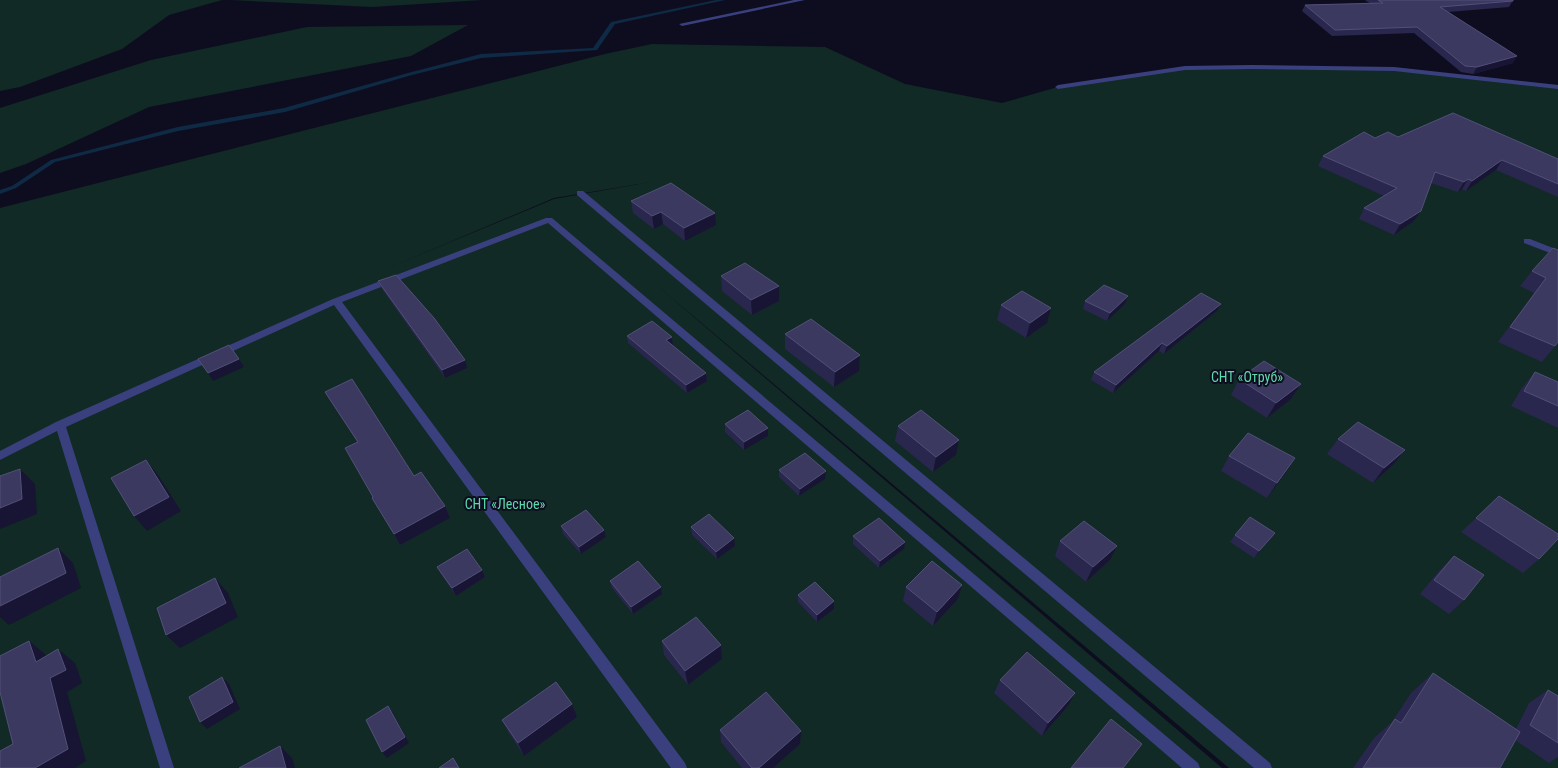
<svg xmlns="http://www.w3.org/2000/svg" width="1558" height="768" viewBox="0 0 1558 768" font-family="'Roboto Condensed',sans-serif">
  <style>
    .green { fill: #112a25; fill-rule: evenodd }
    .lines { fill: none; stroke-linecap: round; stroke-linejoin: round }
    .stream { fill: #0e2a44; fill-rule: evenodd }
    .street { fill: #3a407e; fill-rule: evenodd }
    .wall { fill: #29274d }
    .shaded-wall { fill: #171533 }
    .building { fill: #3b3960; stroke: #525079 }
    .labels { text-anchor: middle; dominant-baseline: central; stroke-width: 4; stroke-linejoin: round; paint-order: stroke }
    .park-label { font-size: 14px; fill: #5cdbaa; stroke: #0e0d20 }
  </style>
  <rect width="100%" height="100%" fill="#0e0d20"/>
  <g class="green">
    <polygon points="0,0 222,0 169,15 122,49 20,87 0,91"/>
    <polygon points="230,0 482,0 372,7"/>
    <polygon points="468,25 411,56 149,107 26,164 0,173 0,108 151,60 307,27"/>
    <path d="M652 44 825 47 905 84 1002 103 1058 87 1185 68 1394 69 1558 85V768H1229L654 283 1222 768H0V208L605 54ZM651 182 554 199 393 266 554 198Z"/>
  </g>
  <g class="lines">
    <polygon class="stream" points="716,0 725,0 615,24 597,50 481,58 412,75 285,112 178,131 55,162 16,188 0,194 0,190 12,186 51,160 178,127 284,108 408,73 481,54 593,48 611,22"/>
    <g class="street">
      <polygon points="794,0 805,0 682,26 679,24"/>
      <polygon points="1252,65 1394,67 1558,85 1558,89 1394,71 1252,69 1185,70 1058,89 1055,87 1058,85 1185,66"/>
      <polygon points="577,191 583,191 1270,763 1272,768 1254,768 577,195"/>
      <polygon points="546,218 552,218 1198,763 1200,768 1182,768 548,223 342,302 685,763 687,768 671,768 334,305 66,427 174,768 160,768 57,431 0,460 0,451 56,422 333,299"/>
      <polygon points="1524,239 1530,239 1558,250 1558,256 1524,243"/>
    </g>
  </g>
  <g class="wall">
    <polygon points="1365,0 1513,0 1509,7 1448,12 1513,63 1473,74 1461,72 1414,33 1332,36 1302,11 1305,5 1371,4"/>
    <polygon points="1398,137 1558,159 1558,197 1496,170 1466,191 1462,189 1458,192 1431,183 1414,221 1394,235 1359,219 1364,208 1384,196 1318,166 1323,156 1375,138"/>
    <polygon points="631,201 716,225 685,241 663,224 654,229 633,213"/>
    <polygon points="1553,248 1555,346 1542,362 1498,342 1534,293 1520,286 1532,271"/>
    <polygon points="721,276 779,301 752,315 722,291"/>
    <polygon points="378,281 467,368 445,378 382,289"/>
    <polygon points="1128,296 1125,304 1107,321 1083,309 1085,301"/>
    <polygon points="1001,305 1047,323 1026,338 997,320"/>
    <polygon points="1217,311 1164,354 1159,351 1113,393 1091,380 1094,372"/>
    <polygon points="785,334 860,355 859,371 834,387 785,349"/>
    <polygon points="627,336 672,337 673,345 672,345 706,373 707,381 687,393 628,343"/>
    <polygon points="1535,372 1558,382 1558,428 1511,406 1522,388"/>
    <polygon points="1239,379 1301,384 1291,399 1267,418 1231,395"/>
    <polygon points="325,392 445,506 450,518 400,545 372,498 373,498 357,442 332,403"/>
    <polygon points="725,424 768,436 744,450 725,432"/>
    <polygon points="898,426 956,455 933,472 895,441"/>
    <polygon points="1338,439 1405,450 1393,465 1373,483 1327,454"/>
    <polygon points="1229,456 1285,474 1267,498 1221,471"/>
    <polygon points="779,470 825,479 799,496 779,477"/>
    <polygon points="1476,518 1539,559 1523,573 1461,532"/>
    <polygon points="561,526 604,530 606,537 581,554 563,534"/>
    <polygon points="691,527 735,546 717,559 692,535"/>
    <polygon points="1275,533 1254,558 1230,542 1235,535"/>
    <polygon points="853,536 904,549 879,568 853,544"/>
    <polygon points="1060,541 1110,560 1086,582 1055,556"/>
    <polygon points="1454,556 1464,600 1449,614 1420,594 1439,571"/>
    <polygon points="437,567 482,570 485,577 456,596 441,574"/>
    <polygon points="610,581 661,587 662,594 633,614 612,588"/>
    <polygon points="906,587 958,599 933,626 903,601"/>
    <polygon points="798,595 834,609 817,622 798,602"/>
    <polygon points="662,641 721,645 722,659 688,685 664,655"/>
    <polygon points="1433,673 1516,729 1529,703 1548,690 1558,696 1558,757 1549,763 1515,740 1500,768 1353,768 1374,738 1392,722 1411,693"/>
    <polygon points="1000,680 1068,706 1042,736 994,693"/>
    <polygon points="572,704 577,717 524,756 509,733 502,720"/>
    <polygon points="720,730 800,744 773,768 742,768 721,742"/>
  </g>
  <g class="shaded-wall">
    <polygon points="1517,56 1513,63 1473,74 1477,67"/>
    <polygon points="1502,160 1496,170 1466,191 1472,181"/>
    <polygon points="1468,179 1462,189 1458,192 1464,182"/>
    <polygon points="1421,211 1414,221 1394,235 1400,224"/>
    <polygon points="661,212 663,224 654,229 652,216"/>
    <polygon points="715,213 716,225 685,241 684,228"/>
    <polygon points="779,286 779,301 752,315 751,300"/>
    <polygon points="1128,296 1125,304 1107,321 1110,313"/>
    <polygon points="1221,304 1217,311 1164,354 1167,346"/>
    <polygon points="1051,308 1047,323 1026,338 1030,323"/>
    <polygon points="672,337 673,345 667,348 666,340"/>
    <polygon points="1162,343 1159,351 1113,393 1116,385"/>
    <polygon points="860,355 859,371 834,387 835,372"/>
    <polygon points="239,359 244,367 213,381 208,373"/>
    <polygon points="465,360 467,368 445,378 442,370"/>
    <polygon points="706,373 707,381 687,393 686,385"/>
    <polygon points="1301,384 1291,399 1267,418 1276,403"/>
    <polygon points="768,428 768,436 744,450 744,442"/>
    <polygon points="959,440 956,455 933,472 936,457"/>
    <polygon points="1405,450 1393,465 1373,483 1384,468"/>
    <polygon points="1295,458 1285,474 1267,498 1277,483"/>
    <polygon points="146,460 158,475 181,511 147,531 134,516"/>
    <polygon points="20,469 35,484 37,514 0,529 0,508"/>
    <polygon points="826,471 825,479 799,496 800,489"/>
    <polygon points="445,506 450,518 400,545 394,534"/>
    <polygon points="604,530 606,537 581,554 579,547"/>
    <polygon points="1275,533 1269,540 1254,558 1259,551"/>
    <polygon points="734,538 735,546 717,559 716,552"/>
    <polygon points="905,542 904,549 879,568 880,561"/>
    <polygon points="1117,546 1110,560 1086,582 1093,567"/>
    <polygon points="58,548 73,563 81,588 9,625 0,617 0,606"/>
    <polygon points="482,570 485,577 456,596 452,588"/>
    <polygon points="215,578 228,593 238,617 180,648 166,635"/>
    <polygon points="962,585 958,599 933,626 937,612"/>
    <polygon points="661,587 662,594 633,614 631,607"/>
    <polygon points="834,601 834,609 817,622 817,615"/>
    <polygon points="29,641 46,655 53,675 36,662"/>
    <polygon points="721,645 722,659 688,685 685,671"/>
    <polygon points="58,649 75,663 82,683 67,692 86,761 75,768 35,768 50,678"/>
    <polygon points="222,677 229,684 240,709 207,729 200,722"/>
    <polygon points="1075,693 1068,706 1042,736 1048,723"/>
    <polygon points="572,704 577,717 524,756 518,743"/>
    <polygon points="388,706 393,713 409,743 387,758 382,752"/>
    <polygon points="801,731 800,744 773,768 759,768"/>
    <polygon points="280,746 292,758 295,768 286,768"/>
  </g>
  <g class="building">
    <polygon points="1378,0 1513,0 1513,1 1440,7 1517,56 1477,67 1465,66 1417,27 1335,30 1305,5 1383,3"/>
    <polygon points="1453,113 1558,159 1558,184 1502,160 1472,181 1468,179 1464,182 1435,172 1421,211 1400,224 1364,208 1397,188 1323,156 1364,132 1375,138 1388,132 1398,137"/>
    <polygon points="671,183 715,213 684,228 661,212 652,216 631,201"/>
    <polygon points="1553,248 1558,250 1558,342 1555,346 1510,327 1546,278 1532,271"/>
    <polygon points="745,263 779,286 751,300 721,276"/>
    <polygon points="396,275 434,318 465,360 442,370 378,281"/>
    <polygon points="1104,285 1128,296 1110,313 1085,301"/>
    <polygon points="1022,291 1051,308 1030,323 1001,305"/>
    <polygon points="1201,293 1221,304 1167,346 1162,343 1116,385 1094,372"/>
    <polygon points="811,319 860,355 835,372 785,334"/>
    <polygon points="652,321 672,337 666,340 706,373 686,385 627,336"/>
    <polygon points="229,345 239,359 208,373 198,359"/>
    <polygon points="1264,361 1301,384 1276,403 1239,379"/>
    <polygon points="1535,372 1558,382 1558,406 1524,391"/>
    <polygon points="352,379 414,476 421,472 445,506 394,534 372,498 373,497 345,448 358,442 325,392"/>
    <polygon points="748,410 768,428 744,442 725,424"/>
    <polygon points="921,410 959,440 936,457 898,426"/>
    <polygon points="1358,422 1405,450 1384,468 1338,439"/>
    <polygon points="1248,433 1295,458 1277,483 1229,456"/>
    <polygon points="805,453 826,471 800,489 779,470"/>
    <polygon points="146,460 169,497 134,516 111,478"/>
    <polygon points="20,469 22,499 0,508 0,476"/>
    <polygon points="1499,496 1558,534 1558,539 1539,559 1476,518"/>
    <polygon points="586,510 604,530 579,547 561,526"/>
    <polygon points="709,514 734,538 716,552 691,527"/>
    <polygon points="1250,517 1275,533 1259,551 1235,535"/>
    <polygon points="879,518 905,542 880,561 853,536"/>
    <polygon points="1084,521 1117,546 1093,567 1060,541"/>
    <polygon points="58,548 66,573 0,606 0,577"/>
    <polygon points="467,549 482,570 452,588 437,567"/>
    <polygon points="1454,556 1484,575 1464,600 1434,580"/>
    <polygon points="638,561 661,587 631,607 610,581"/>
    <polygon points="932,561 962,585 937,612 906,587"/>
    <polygon points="215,578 226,603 166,635 157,608"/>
    <polygon points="815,582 834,601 817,615 798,595"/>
    <polygon points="696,617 721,645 685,671 662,641"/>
    <polygon points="29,641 36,662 58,649 66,670 50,678 68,749 35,768 0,768 0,751 13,744 0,692 0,656"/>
    <polygon points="1027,652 1075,693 1048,723 1000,680"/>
    <polygon points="1433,673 1520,732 1500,768 1363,768 1395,719 1401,723"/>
    <polygon points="222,677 233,702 200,722 189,697"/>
    <polygon points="556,682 572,704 518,743 502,720"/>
    <polygon points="1548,690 1558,696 1558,743 1530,725"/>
    <polygon points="766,692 801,731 759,768 752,768 720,730"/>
    <polygon points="388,706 405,737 382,752 366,720"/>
    <polygon points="1111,719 1142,744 1123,768 1071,768"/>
    <polygon points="280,746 286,768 239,768"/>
    <polygon points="453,758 459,768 439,768"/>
  </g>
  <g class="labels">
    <g class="park-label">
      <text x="1247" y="377">СНТ «Отруб»</text>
      <text x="505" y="504">СНТ «Лесное»</text>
    </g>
  </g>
</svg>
